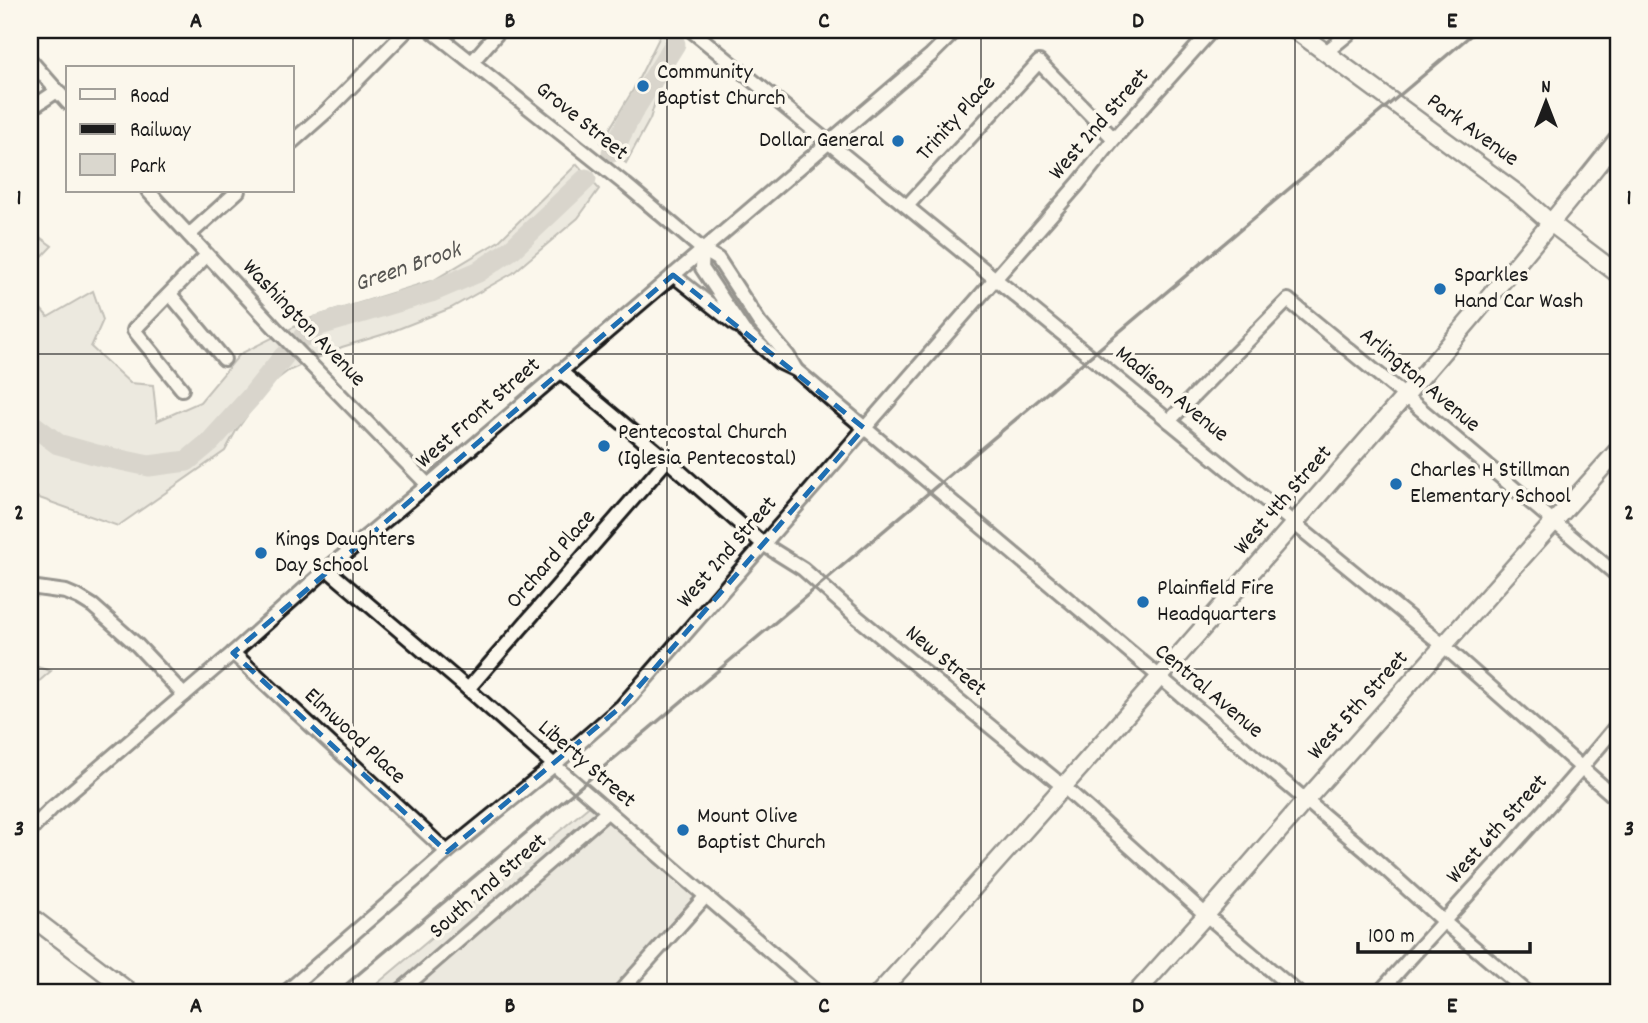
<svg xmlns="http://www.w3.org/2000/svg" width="1648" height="1023" viewBox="0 0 1648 1023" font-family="Dekko,sans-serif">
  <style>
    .green { fill: #dad7ce; stroke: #7b7a75; stroke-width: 2 }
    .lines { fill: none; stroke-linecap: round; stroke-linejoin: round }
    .river { stroke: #afaca5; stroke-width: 21 }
    .minor-casing { stroke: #1c1c1c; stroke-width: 18 }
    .major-casing { stroke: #1c1c1c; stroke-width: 21 }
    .minor { stroke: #fbf7ec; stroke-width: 12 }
    .major { stroke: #fbf7ec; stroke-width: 16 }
    .rail { stroke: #1c1c1c; stroke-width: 3.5 }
    .marked { fill: none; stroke: #1f6fb2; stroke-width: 5; stroke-dasharray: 14 9; stroke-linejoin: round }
    .grid { fill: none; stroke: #1c1c1c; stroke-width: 2; stroke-opacity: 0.55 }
    .poi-dot { fill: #1f6fb2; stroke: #fbf7ec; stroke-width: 2.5 }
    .labels { text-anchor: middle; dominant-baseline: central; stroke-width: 7; stroke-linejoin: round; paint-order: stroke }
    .poi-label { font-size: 23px; fill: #1c1c1c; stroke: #fbf7ec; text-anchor: start }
    .street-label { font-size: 23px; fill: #1c1c1c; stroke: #fbf7ec }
    .water-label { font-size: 24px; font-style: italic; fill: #575653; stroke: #fbf7ec }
    .neatline { fill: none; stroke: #1c1c1c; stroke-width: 2.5 }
    .grid-label { font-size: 23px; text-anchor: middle; font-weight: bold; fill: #1c1c1c }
  </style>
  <rect width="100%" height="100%" fill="#fbf7ec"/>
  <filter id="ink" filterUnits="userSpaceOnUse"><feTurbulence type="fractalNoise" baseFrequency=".0143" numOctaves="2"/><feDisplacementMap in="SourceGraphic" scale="14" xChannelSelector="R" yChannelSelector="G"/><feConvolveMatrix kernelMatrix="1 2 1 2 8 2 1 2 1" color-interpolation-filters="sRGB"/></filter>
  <g filter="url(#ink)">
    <g class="green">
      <polygon points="661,34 680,44 664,72 650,119 626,163 601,143 633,90"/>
      <polygon points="577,164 599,189 578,218 513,273 451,308 388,333 342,347 288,371 268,386 236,431 225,451 118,526 31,495 30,495 30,297 48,317 93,291 103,320 91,347 130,383 153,385 157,421 200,402 240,354 314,317 434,280 499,241"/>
      <polygon points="30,230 52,246 30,269"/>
      <polygon points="30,665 51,671 30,689"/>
      <polygon points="593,803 701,897 617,993 366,993"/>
    </g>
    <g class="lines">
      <g class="river">
        <polyline points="612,152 632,113 675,44"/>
        <polyline points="303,337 320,325 431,292 478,272 512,249 586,179"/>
        <polyline points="30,425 34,426 58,444 97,455 149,466 187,461 211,441 250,398 284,356"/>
      </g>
      <g class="minor-casing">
        <g id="minor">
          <polyline points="431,30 626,185 703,250 718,259 759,322 788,356 796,370"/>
          <polyline points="691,30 1444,646 1618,800"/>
          <polyline points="1326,52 1353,30"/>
          <polyline points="30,60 68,103"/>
          <polyline points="472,62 500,30"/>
          <polyline points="30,109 57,91"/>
          <polyline points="292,142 327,111 407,30"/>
          <polyline points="148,191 277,330 428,485"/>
          <polyline points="907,206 1039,62 1114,139"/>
          <polyline points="189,235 238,191"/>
          <polyline points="703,250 702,268 744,331 779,362 796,370 1366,851 1443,921 1528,993"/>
          <polyline points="673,275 736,325"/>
          <polyline points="170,294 224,359"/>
          <polyline points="560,371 667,460 763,544 803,569 857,617 1064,787 1206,915 1298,993"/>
          <polyline points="182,389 134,330 207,255"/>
          <polyline points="1169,421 1288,300 1405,396 1618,576"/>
          <polyline points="327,569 468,689 554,765 818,993"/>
          <polyline points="30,587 66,592 80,598 93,606 137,645 184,695"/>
          <polyline points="233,653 447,852"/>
          <polyline points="468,689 667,460"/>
          <polyline points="30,831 51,809 233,653 327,569 428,485 931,55 956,30"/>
          <polyline points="285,993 447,852 554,765 622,706 1078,184 1114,139 1212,30"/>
          <polyline points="398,993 607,812"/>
          <polyline points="619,993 706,896"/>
          <path d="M1379 993C1459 903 1542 817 1618 724"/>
        </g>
      </g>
      <g class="major-casing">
        <g id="major">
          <polyline points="1295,30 1518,194 1552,224 1618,274"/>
          <polyline points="30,916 131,993"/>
          <path d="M879 993C1011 847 1141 699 1270 551 1389 415 1507 280 1618 139"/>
          <polyline points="1136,993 1206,915 1305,801 1618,450"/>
        </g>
      </g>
      <use href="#minor" class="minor"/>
      <use href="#major" class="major"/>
      <polyline class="rail" points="336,993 1477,30"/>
    </g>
  </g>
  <path d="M0 0H1648V1023H0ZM673 275 864 428 622 706 447 852 233 653Z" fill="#fbf7ec" fill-opacity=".55" fill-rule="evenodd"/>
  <path class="marked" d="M673 275 864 428 622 706 447 852 233 653Z"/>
  <path class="grid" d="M353 30V993M667 30V993M981 30V993M1295 30V993M30 354H1618M30 669H1618"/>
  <g class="poi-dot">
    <circle cx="643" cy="86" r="7"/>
    <circle cx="898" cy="141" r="7"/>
    <circle cx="1440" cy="289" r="7"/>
    <circle cx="604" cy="446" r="7"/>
    <circle cx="1396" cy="484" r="7"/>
    <circle cx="261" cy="553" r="7"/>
    <circle cx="1143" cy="602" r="7"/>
    <circle cx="683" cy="830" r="7"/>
  </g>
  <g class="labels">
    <g class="poi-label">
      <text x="657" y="73">Community<tspan x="657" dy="26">Baptist Church</tspan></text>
      <text x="884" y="141" text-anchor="end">Dollar General</text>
      <text x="1454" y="276">Sparkles<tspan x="1454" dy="26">Hand Car Wash</tspan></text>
      <text x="618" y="433">Pentecostal Church<tspan x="618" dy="26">(Iglesia Pentecostal)</tspan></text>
      <text x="1410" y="471">Charles H Stillman<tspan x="1410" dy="26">Elementary School</tspan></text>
      <text x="275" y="540">Kings Daughters<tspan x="275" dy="26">Day School</tspan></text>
      <text x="1157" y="589">Plainfield Fire<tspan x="1157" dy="26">Headquarters</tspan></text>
      <text x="697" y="817">Mount Olive<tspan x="697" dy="26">Baptist Church</tspan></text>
    </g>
    <g class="street-label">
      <text transform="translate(957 119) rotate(-48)">Trinity Place</text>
      <text transform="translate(581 122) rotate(39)">Grove Street</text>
      <text transform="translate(1100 125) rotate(-49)">West 2nd Street</text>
      <text transform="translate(1472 131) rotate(36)">Park Avenue</text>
      <text transform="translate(303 324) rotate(46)">Washington Avenue</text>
      <text transform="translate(1419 381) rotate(40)">Arlington Avenue</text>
      <text transform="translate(1171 395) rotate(39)">Madison Avenue</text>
      <text transform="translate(479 414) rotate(-41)">West Front Street</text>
      <text transform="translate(1284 501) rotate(-49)">West 4th Street</text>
      <text transform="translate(728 553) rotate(-49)">West 2nd Street</text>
      <text transform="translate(552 560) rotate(-49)">Orchard Place</text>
      <text transform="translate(945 662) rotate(40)">New Street</text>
      <text transform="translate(1208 692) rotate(40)">Central Avenue</text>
      <text transform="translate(1359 706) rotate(-48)">West 5th Street</text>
      <text transform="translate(354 737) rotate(43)">Elmwood Place</text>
      <text transform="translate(586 765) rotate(41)">Liberty Street</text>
      <text transform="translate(1498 830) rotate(-48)">West 6th Street</text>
      <text transform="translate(489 887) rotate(-41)">South 2nd Street</text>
    </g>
    <g class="water-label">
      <text transform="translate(408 268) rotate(-19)">Green Brook</text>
    </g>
  </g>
  <rect width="1648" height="1023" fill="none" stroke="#fbf7ec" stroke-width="77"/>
  <rect x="66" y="66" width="228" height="126" fill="#fbf7ec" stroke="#a29f99" stroke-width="2"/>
  <rect x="80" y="89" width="35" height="10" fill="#fbf7ec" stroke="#a29f99" stroke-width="2"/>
  <text x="130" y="102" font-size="21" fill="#1c1c1c">Road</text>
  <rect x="80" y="124" width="35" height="10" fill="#1c1c1c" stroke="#a29f99" stroke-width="2"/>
  <text x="130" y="136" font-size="21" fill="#1c1c1c">Railway</text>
  <rect x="80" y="154" width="35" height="21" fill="#dad7ce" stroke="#a29f99" stroke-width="2"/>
  <text x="130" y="172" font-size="21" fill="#1c1c1c">Park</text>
  <g transform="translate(1546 102)" stroke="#fbf7ec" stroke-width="5" paint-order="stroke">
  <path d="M0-5L12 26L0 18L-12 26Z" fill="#1c1c1c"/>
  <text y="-10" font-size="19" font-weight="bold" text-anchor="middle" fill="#1c1c1c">N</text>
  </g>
  <path d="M1358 942v10h172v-10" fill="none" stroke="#1c1c1c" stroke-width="3.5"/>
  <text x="1368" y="942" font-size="21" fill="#1c1c1c" stroke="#fbf7ec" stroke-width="5" paint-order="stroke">100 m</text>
  <rect x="38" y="38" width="1572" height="946" class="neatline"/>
  <g class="grid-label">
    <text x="196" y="27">A</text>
    <text x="510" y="27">B</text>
    <text x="824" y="27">C</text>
    <text x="1138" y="27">D</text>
    <text x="1452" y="27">E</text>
    <text x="19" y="204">1</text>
    <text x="1629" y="204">1</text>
    <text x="19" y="519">2</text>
    <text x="1629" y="519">2</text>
    <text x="19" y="835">3</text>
    <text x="1629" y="835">3</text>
    <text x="196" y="1012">A</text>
    <text x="510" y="1012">B</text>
    <text x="824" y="1012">C</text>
    <text x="1138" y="1012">D</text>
    <text x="1452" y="1012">E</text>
  </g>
</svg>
